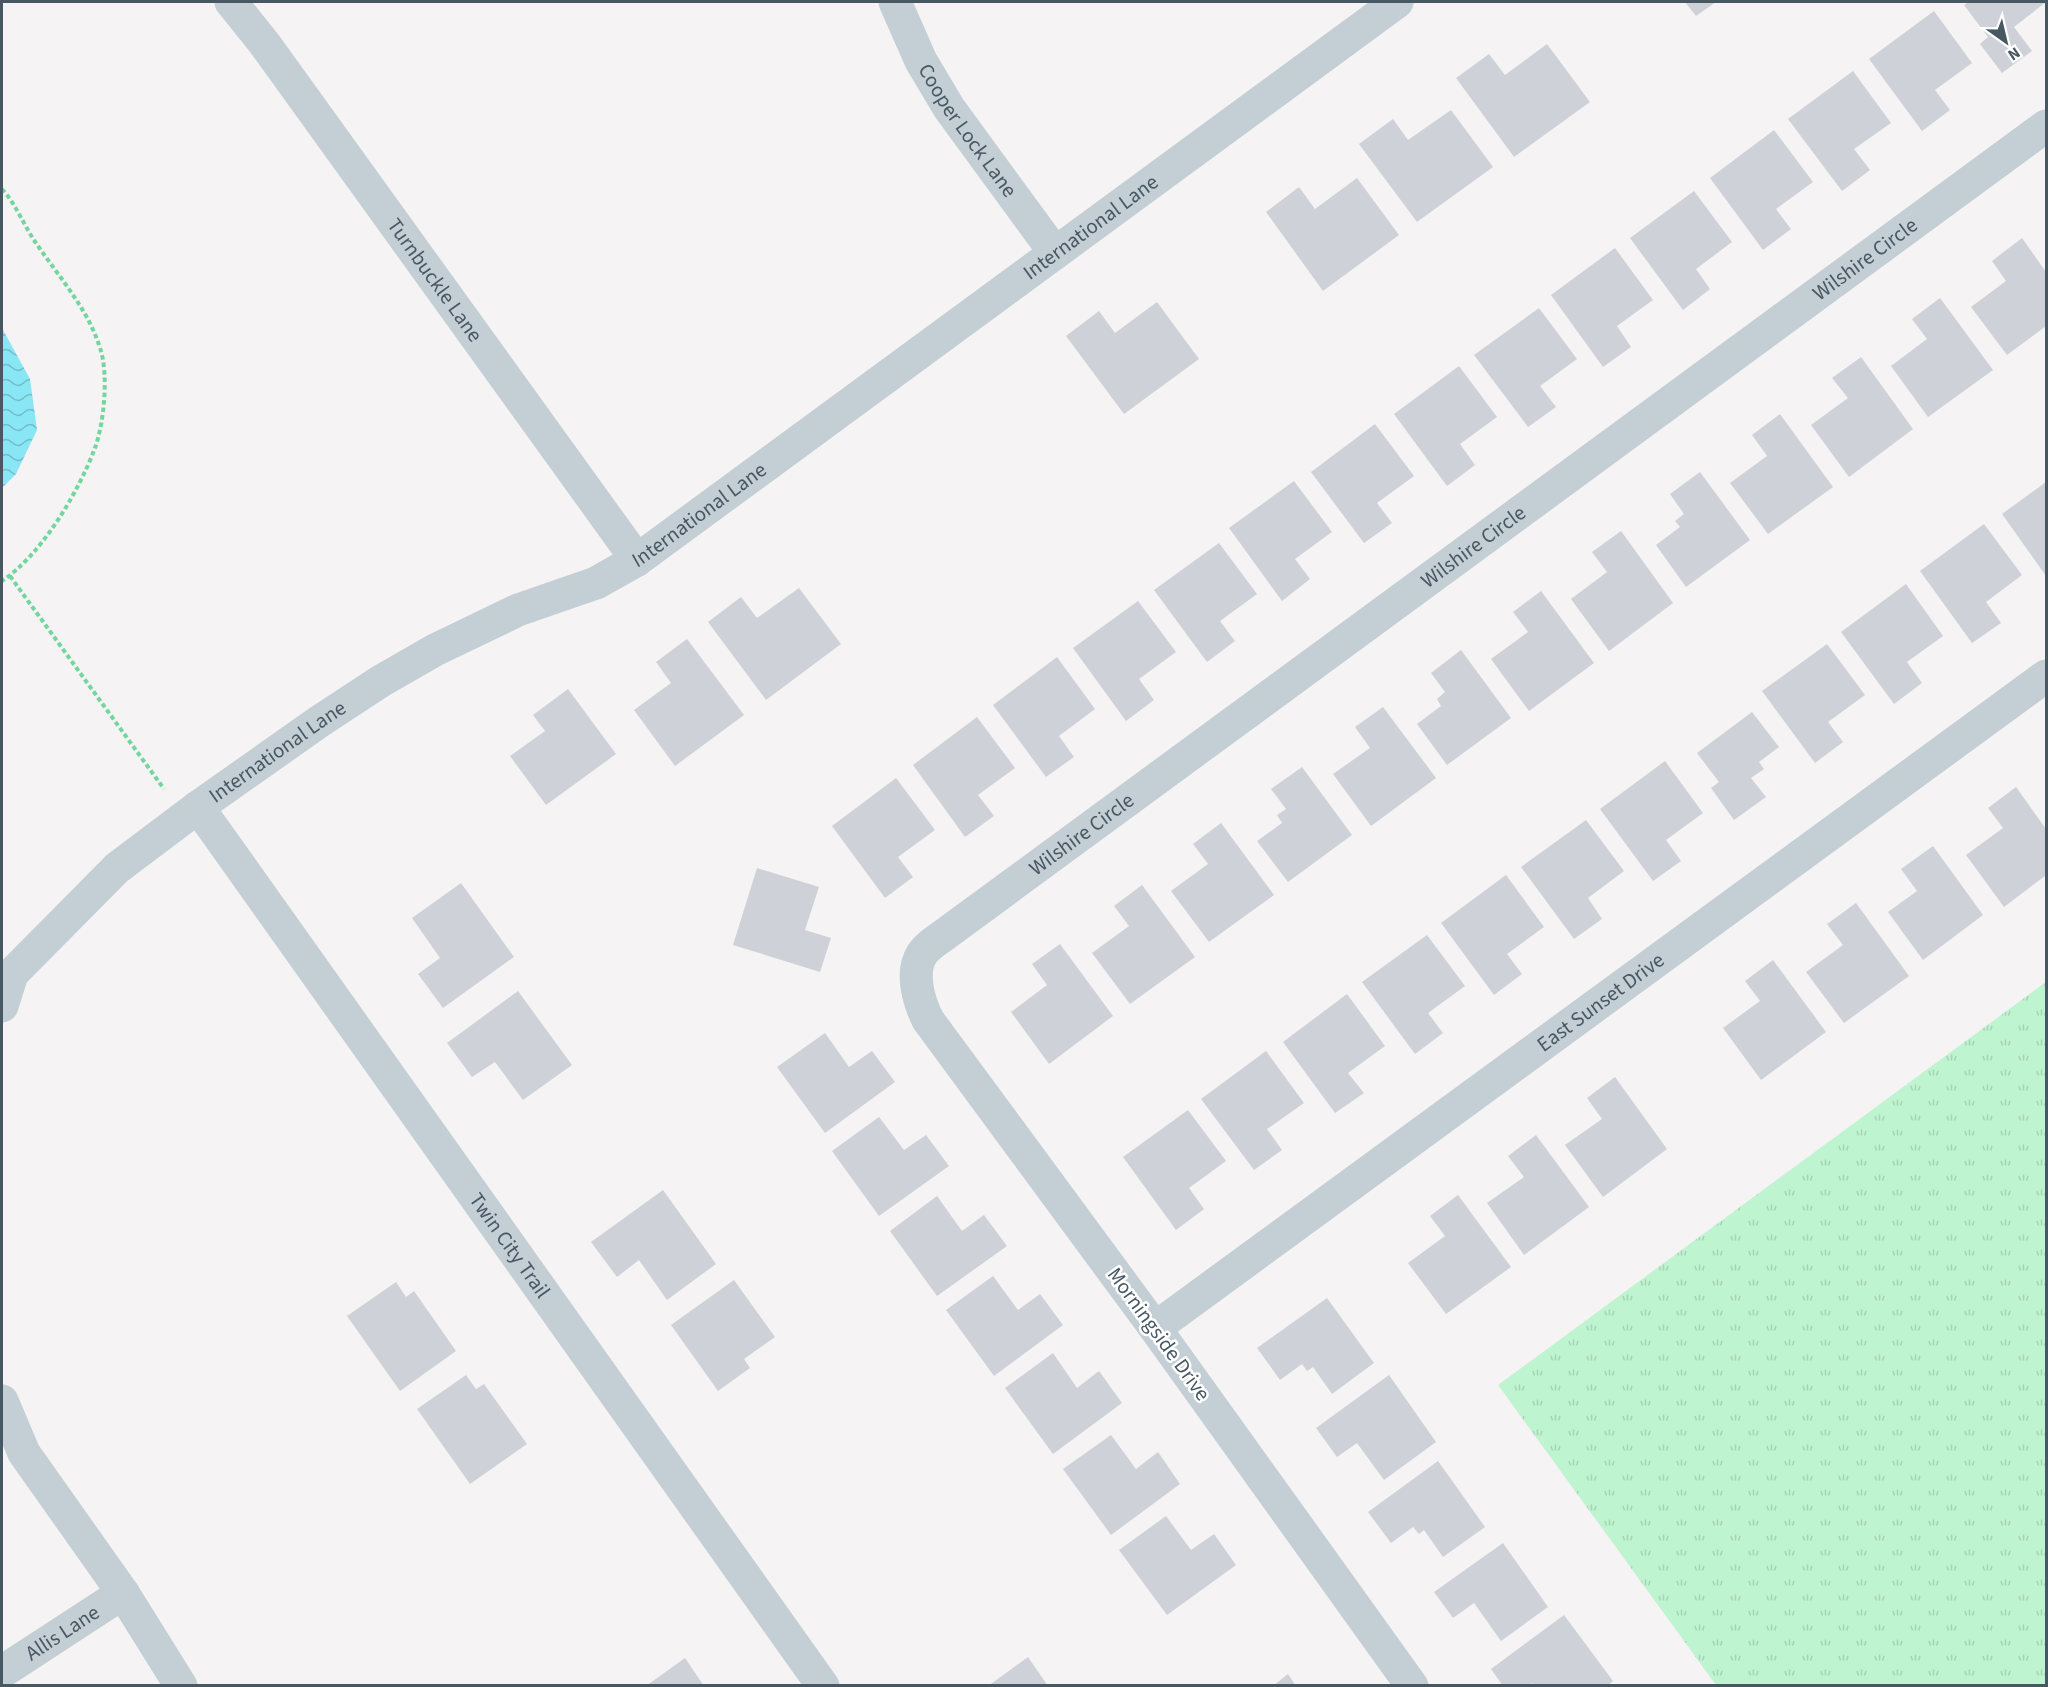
<svg xmlns="http://www.w3.org/2000/svg" width="2048" height="1687" viewBox="0 0 2048 1687" font-family="'Source Sans 3',sans-serif">
  <style>
    .grass { fill: url(#grass-tufts) }
    .water { fill: url(#water-waves) }
    .building { fill: #ced2d8 }
    .lines { fill: none; stroke-linecap: round; stroke-linejoin: round }
    .path { stroke: #73d69e; stroke-width: 4; stroke-dasharray: 4.5 3; stroke-linecap: butt }
    .street { stroke: #c3ced5; stroke-width: 33 }
    .labels { text-anchor: middle; dominant-baseline: central; stroke-width: 5; stroke-linejoin: round; paint-order: stroke }
    .street-label { font-size: 21px; fill: #485863; stroke: #fff }
  </style>
  <defs>
    <pattern id="grass-tufts" width="24" height="20" patternUnits="userSpaceOnUse" patternTransform="scale(1.5)"><rect width="24" height="20" fill="#bff4d0"/><path d="M3 7l-1-3M5 7V3M7 7l1-3M15 17l-1-3M17 17v-4M19 17l1-3" fill="none" stroke="#a6d3b5"/></pattern>
    <pattern id="water-waves" width="16" height="10" patternUnits="userSpaceOnUse" patternTransform="scale(1.5)"><rect width="16" height="10" fill="#89e6f5"/><path d="M0 5q4-4 8 0t8 0" fill="none" stroke="#72bdca"/></pattern>
  </defs>
  <rect width="100%" height="100%" fill="#f5f3f3"/>
  <polygon class="grass" points="2046,982 2046,1685 1716,1685 1498,1385"/>
  <polygon class="water" points="2,328 30,379 37,430 16,474 2,488"/>
  <g class="building">
    <polygon points="1685,2 1716,2 1696,16"/>
    <polygon points="1969,2 2046,2 2014,27 2032,51 2002,73 1980,44 1988,37 1964,5"/>
    <polygon points="1934,11 1972,63 1935,90 1950,110 1922,131 1869,59"/>
    <polygon points="1547,44 1590,102 1514,157 1456,78 1489,54 1505,75"/>
    <polygon points="1853,71 1891,123 1854,149 1870,170 1842,191 1788,119"/>
    <polygon points="1451,110 1493,167 1417,222 1359,144 1393,119 1408,140"/>
    <polygon points="1774,130 1813,182 1776,209 1791,229 1763,250 1710,178"/>
    <polygon points="1357,178 1399,235 1323,291 1266,212 1299,187 1315,209"/>
    <polygon points="1694,191 1732,242 1696,269 1710,289 1683,310 1630,238"/>
    <polygon points="2022,238 2046,272 2046,326 2007,355 1971,307 2006,281 1992,261"/>
    <polygon points="1615,248 1653,300 1617,326 1631,347 1603,367 1551,295"/>
    <polygon points="1940,298 1993,370 1928,417 1891,366 1927,339 1912,319"/>
    <polygon points="1157,302 1199,359 1124,414 1066,336 1099,311 1115,333"/>
    <polygon points="1539,308 1577,359 1540,386 1556,407 1528,427 1474,355"/>
    <polygon points="1861,357 1913,429 1849,477 1811,425 1848,398 1832,378"/>
    <polygon points="1459,366 1497,417 1460,444 1475,465 1447,486 1394,414"/>
    <polygon points="1780,414 1833,487 1768,534 1730,483 1767,456 1752,435"/>
    <polygon points="1375,424 1414,476 1377,503 1392,523 1364,543 1311,472"/>
    <polygon points="1700,472 1750,540 1686,587 1656,545 1680,527 1675,521 1684,514 1670,494"/>
    <polygon points="1294,481 1332,532 1295,559 1310,579 1282,601 1229,528"/>
    <polygon points="2046,482 2046,576 2002,514"/>
    <polygon points="1984,524 2022,575 1986,602 2001,623 1972,643 1920,571"/>
    <polygon points="1621,531 1673,603 1609,651 1571,599 1607,572 1592,552"/>
    <polygon points="1219,543 1257,594 1220,621 1235,641 1207,662 1154,590"/>
    <polygon points="1906,584 1943,636 1907,662 1922,683 1894,704 1841,632"/>
    <polygon points="799,588 841,644 766,700 708,622 741,597 757,618"/>
    <polygon points="1541,591 1594,663 1529,711 1491,659 1528,632 1513,612"/>
    <polygon points="1138,601 1176,652 1139,679 1154,700 1126,721 1073,648"/>
    <polygon points="687,639 744,715 675,766 634,710 671,683 656,662"/>
    <polygon points="1827,644 1865,695 1828,722 1843,742 1815,763 1762,691"/>
    <polygon points="1461,650 1511,718 1447,765 1417,724 1441,706 1437,699 1445,692 1431,673"/>
    <polygon points="1057,657 1095,709 1059,736 1074,757 1046,777 993,705"/>
    <polygon points="568,689 616,754 546,805 510,756 545,731 533,715"/>
    <polygon points="1383,707 1436,778 1371,826 1333,774 1370,748 1355,727"/>
    <polygon points="1752,712 1779,747 1759,762 1764,769 1751,778 1766,797 1734,820 1711,788 1719,782 1697,753"/>
    <polygon points="977,717 1015,768 978,795 994,816 965,837 913,765"/>
    <polygon points="1665,761 1703,813 1666,840 1681,861 1653,881 1600,809"/>
    <polygon points="1302,767 1352,835 1288,882 1257,841 1282,823 1277,815 1286,809 1271,789"/>
    <polygon points="896,778 935,830 898,857 913,877 885,898 832,826"/>
    <polygon points="2016,787 2046,829 2046,875 2004,907 1966,855 2003,828 1988,808"/>
    <polygon points="1586,820 1624,871 1588,898 1602,919 1574,939 1521,867"/>
    <polygon points="1221,823 1274,895 1209,942 1171,891 1208,864 1193,844"/>
    <polygon points="1933,846 1983,915 1923,960 1888,912 1917,891 1901,869"/>
    <polygon points="757,868 819,887 805,930 831,938 820,972 733,945"/>
    <polygon points="1506,875 1544,927 1507,954 1522,974 1494,995 1441,923"/>
    <polygon points="461,883 514,957 443,1008 418,974 440,958 412,918"/>
    <polygon points="1142,885 1195,957 1130,1004 1092,953 1129,926 1114,906"/>
    <polygon points="1856,903 1909,976 1844,1023 1806,972 1843,945 1827,924"/>
    <polygon points="1427,935 1465,986 1428,1013 1443,1033 1415,1054 1362,982"/>
    <polygon points="1060,944 1113,1016 1049,1064 1011,1012 1047,985 1032,964"/>
    <polygon points="1773,960 1826,1032 1761,1080 1723,1028 1760,1001 1745,981"/>
    <polygon points="518,991 572,1065 523,1100 495,1062 472,1077 447,1043"/>
    <polygon points="1347,994 1385,1046 1348,1073 1364,1093 1335,1113 1283,1042"/>
    <polygon points="825,1033 849,1067 872,1051 895,1082 825,1133 777,1067"/>
    <polygon points="1266,1051 1304,1103 1267,1129 1282,1150 1254,1170 1201,1099"/>
    <polygon points="1615,1077 1667,1149 1603,1197 1565,1145 1602,1119 1587,1098"/>
    <polygon points="1188,1110 1226,1161 1189,1188 1204,1209 1176,1230 1123,1157"/>
    <polygon points="879,1117 904,1150 926,1135 949,1166 879,1216 832,1151"/>
    <polygon points="1536,1135 1589,1207 1524,1255 1487,1203 1524,1177 1508,1156"/>
    <polygon points="663,1190 716,1264 667,1300 639,1260 617,1277 591,1242"/>
    <polygon points="1458,1195 1511,1267 1446,1314 1408,1263 1445,1236 1430,1216"/>
    <polygon points="937,1196 962,1231 984,1215 1007,1246 937,1296 890,1231"/>
    <polygon points="993,1276 1018,1310 1040,1294 1063,1325 994,1376 946,1310"/>
    <polygon points="734,1280 775,1337 744,1359 750,1368 718,1391 671,1325"/>
    <polygon points="396,1282 406,1297 414,1291 456,1351 400,1391 347,1316"/>
    <polygon points="1327,1298 1374,1363 1332,1394 1313,1367 1307,1371 1302,1364 1280,1380 1257,1348"/>
    <polygon points="1053,1353 1077,1388 1099,1371 1122,1403 1053,1454 1005,1388"/>
    <polygon points="466,1375 476,1389 484,1384 527,1444 470,1484 417,1409"/>
    <polygon points="1389,1375 1436,1442 1384,1480 1357,1443 1337,1457 1316,1428"/>
    <polygon points="1111,1435 1136,1469 1158,1452 1180,1484 1111,1535 1063,1469"/>
    <polygon points="1438,1461 1485,1527 1443,1557 1424,1530 1419,1534 1413,1527 1391,1543 1368,1512"/>
    <polygon points="1166,1516 1191,1550 1214,1534 1236,1565 1167,1615 1119,1550"/>
    <polygon points="1503,1543 1548,1607 1501,1641 1474,1603 1453,1618 1434,1592"/>
    <polygon points="1564,1615 1613,1681 1607,1686 1534,1686 1532,1683 1529,1686 1503,1686 1491,1669"/>
    <polygon points="1028,1657 1048,1686 988,1686"/>
    <polygon points="685,1658 704,1686 646,1686"/>
    <polygon points="1288,1674 1296,1686 1273,1686"/>
  </g>
  <g class="lines">
    <g class="path">
      <path d="M2 189C16 204 24 226 36 243 59 277 88 309 100 348 109 374 104 423 95 448 78 493 42 554 2 581"/>
      <polyline points="10,576 164,789"/>
    </g>
    <g class="street">
      <path id="s1" d="M231 2 264 43 637 560"/>
      <path id="s2" d="M895 2 921 61 949 108 1055 253"/>
      <path id="s3" d="M198 807 823 1686"/>
      <path id="s4" d="M2 1006 12 974 117 868 198 807 320 721 381 681 435 650 518 610 596 583 637 560 1397 2"/>
      <path id="s5" d="M1155 1328 2046 676"/>
      <polyline points="2,1401 24,1453 123,1593 181,1686"/>
      <path id="s6" d="M2 1672 123 1593"/>
      <path id="s7" d="M1412 1686 1155 1328 928 1020C919 1002 910 973 922 954 927 946 937 940 944 935L2046 126"/>
    </g>
  </g>
  <g class="labels">
    <g class="street-label">
      <text stroke="none"><textPath href="#s2" startOffset="148">Cooper Lock Lane</textPath></text>
      <text stroke="none"><textPath href="#s4" startOffset="1353">International Lane</textPath></text>
      <text stroke="none"><textPath href="#s7" startOffset="2064">Wilshire Circle</textPath></text>
      <text stroke="none"><textPath href="#s1" startOffset="345">Turnbuckle Lane</textPath></text>
      <text stroke="none"><textPath href="#s4" startOffset="867">International Lane</textPath></text>
      <text stroke="none"><textPath href="#s7" startOffset="1578">Wilshire Circle</textPath></text>
      <text stroke="none"><textPath href="#s4" startOffset="381">International Lane</textPath></text>
      <text stroke="none"><textPath href="#s7" startOffset="1092">Wilshire Circle</textPath></text>
      <text stroke="none"><textPath href="#s5" startOffset="552">East Sunset Drive</textPath></text>
      <text stroke="none"><textPath href="#s3" startOffset="538">Twin City Trail</textPath></text>
      <text transform="translate(1159 1334) rotate(54)">Morningside Drive</text>
      <text stroke="none"><textPath href="#s6" startOffset="72">Allis Lane</textPath></text>
    </g>
  </g>
  <rect width="2048" height="1687" fill="none" stroke="#485863" stroke-width="6"/>
  <g transform="translate(2006 42) rotate(146)" stroke="#ffffff" stroke-width="4.5" paint-order="stroke">
  <path d="M0-4.5L10 22L0 15L-10 22Z" fill="#485863"/>
  <text y="-9" font-size="16" font-weight="bold" text-anchor="middle" fill="#485863">N</text>
  </g>
</svg>
